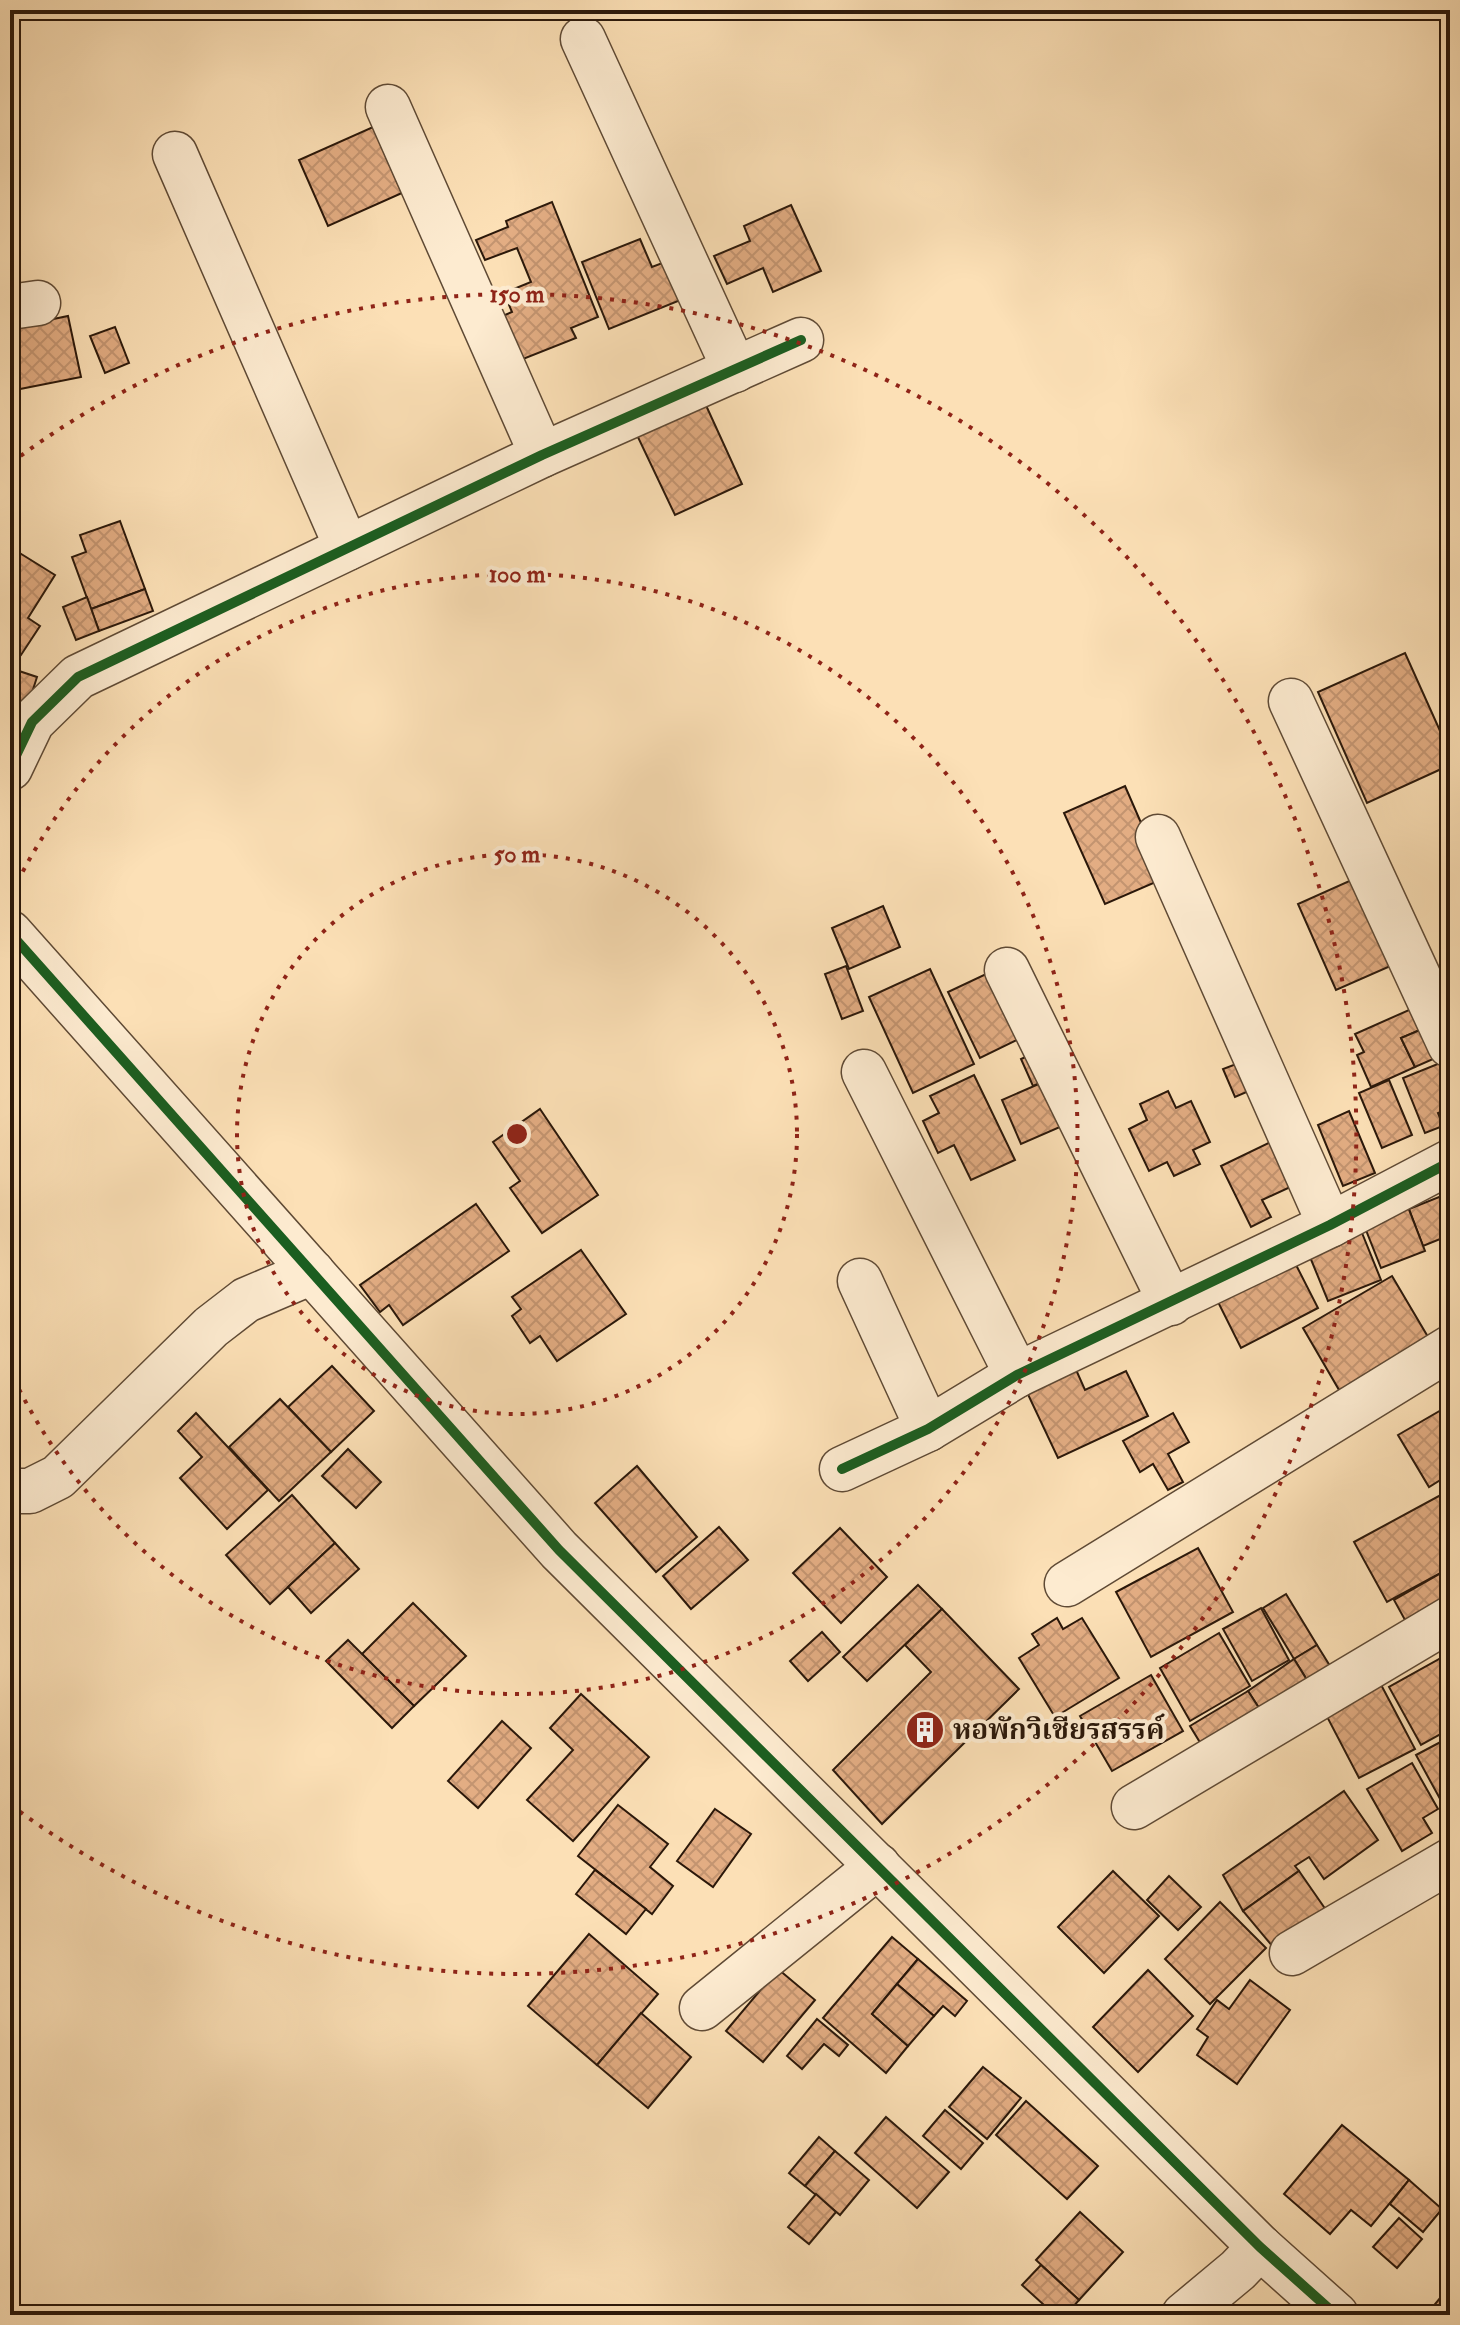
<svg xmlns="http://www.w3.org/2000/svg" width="1460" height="2325" viewBox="0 0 1460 2325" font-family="'IM FELL Double Pica','Noto Serif Thai',serif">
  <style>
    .building { fill: url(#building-cross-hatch); stroke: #2b180a; stroke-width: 2 }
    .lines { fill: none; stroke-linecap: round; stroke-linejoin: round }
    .minor-casing { stroke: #5f4a35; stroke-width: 47 }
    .minor { stroke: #fdebd0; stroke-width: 44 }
    .cycleway-casing { stroke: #fdebd0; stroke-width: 15 }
    .cycleway { stroke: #1b5e20; stroke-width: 10 }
    .ring { fill: none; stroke: #8f2418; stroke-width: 4; stroke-dasharray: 4 8 }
    .labels { text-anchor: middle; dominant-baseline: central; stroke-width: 8; stroke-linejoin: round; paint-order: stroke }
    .poi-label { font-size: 28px; font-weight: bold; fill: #2b180a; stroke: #fdebd0; text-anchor: start }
    .centre { fill: #8f2418; stroke: #fdebd0; stroke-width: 4 }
    .ring-label { font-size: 24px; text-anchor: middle; font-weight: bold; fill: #8f2418; stroke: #fdebd0; stroke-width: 8; stroke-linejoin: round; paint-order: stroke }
  </style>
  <defs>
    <pattern id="building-cross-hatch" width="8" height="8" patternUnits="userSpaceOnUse" patternTransform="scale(2)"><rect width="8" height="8" fill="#e3ad83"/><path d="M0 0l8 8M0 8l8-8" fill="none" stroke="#c39470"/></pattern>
  </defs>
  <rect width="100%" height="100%" fill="#fce0b6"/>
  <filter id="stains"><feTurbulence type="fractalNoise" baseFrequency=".0025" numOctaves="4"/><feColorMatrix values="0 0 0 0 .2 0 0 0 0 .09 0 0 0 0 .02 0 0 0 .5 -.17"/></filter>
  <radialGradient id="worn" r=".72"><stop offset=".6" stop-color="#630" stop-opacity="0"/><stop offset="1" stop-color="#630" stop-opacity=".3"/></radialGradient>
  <g class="building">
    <polygon points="373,127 402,193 328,226 299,160"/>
    <polygon points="552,202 598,317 571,328 576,338 518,361 500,317 512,312 504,293 531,282 517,248 485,260 476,240 508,227 506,221"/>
    <polygon points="791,205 821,271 773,292 763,268 727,284 714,256 750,241 744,226"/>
    <polygon points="640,239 652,267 673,259 688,297 609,329 582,262"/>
    <polygon points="68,316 81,377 10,391 10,328"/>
    <polygon points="115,327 129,363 105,373 90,336"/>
    <polygon points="704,401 742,484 675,515 636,433"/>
    <polygon points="120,521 145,589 91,609 72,557 86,552 80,535"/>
    <polygon points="10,547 55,575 28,618 40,626 21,655 10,648"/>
    <polygon points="145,589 153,611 99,631 91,609"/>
    <polygon points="87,597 99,631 76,640 63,607"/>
    <polygon points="1405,653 1450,753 1450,765 1367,803 1318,692"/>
    <polygon points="10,668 37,677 15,746 10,745"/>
    <polygon points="1125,786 1165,878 1105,904 1064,813"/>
    <polygon points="1356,878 1395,964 1336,990 1298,904"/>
    <polygon points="883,906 900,947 849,969 832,928"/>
    <polygon points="846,966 863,1011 842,1019 825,974"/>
    <polygon points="1003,966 1035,1031 980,1058 948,992"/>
    <polygon points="930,969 974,1064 913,1093 869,997"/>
    <polygon points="1418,1006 1427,1027 1401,1038 1415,1067 1371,1087 1357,1055 1364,1052 1355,1034"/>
    <polygon points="1427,1027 1440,1056 1415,1067 1401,1038"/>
    <polygon points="1045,1048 1057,1076 1033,1086 1021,1059"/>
    <polygon points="1252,1058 1263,1085 1235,1097 1223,1069"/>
    <polygon points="1450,1059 1450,1108 1438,1113 1443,1126 1425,1133 1403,1078"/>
    <polygon points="974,1075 1015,1160 971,1180 954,1145 938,1153 923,1121 939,1113 930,1096"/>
    <polygon points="1057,1076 1076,1120 1021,1144 1002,1100"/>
    <polygon points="1389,1080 1412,1135 1382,1148 1359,1093"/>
    <polygon points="1168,1091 1176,1108 1191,1101 1210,1142 1193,1150 1200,1164 1174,1176 1167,1162 1149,1171 1129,1129 1147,1120 1140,1104"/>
    <polygon points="540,1109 598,1195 542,1233 510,1188 520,1181 493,1142"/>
    <polygon points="1349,1111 1375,1173 1343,1186 1318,1125"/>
    <polygon points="1277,1139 1299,1183 1262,1200 1271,1217 1251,1227 1221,1166"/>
    <polygon points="1444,1195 1450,1209 1450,1235 1423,1246 1409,1209"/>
    <polygon points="1406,1202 1425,1251 1381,1268 1362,1220"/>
    <polygon points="476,1204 509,1251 403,1325 389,1305 380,1312 360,1285"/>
    <polygon points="1358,1223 1381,1280 1328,1301 1310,1257"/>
    <polygon points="581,1250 626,1314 557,1361 540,1336 530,1343 512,1316 521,1309 512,1297"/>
    <polygon points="1293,1259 1318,1308 1241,1348 1216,1298"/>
    <polygon points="1392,1276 1431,1342 1342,1395 1303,1328"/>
    <polygon points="1073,1363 1085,1390 1126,1371 1148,1416 1058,1458 1024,1386"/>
    <polygon points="332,1366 374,1411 331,1452 288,1407"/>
    <polygon points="280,1399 331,1452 279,1501 229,1447"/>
    <polygon points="1450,1405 1450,1474 1429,1487 1398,1435"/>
    <polygon points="196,1413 268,1490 227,1529 180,1478 202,1457 178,1431"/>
    <polygon points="1173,1413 1189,1442 1168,1454 1183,1482 1168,1490 1153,1464 1140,1472 1123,1441"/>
    <polygon points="348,1449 381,1482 356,1508 322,1476"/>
    <polygon points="637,1466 697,1537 656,1572 595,1503"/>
    <polygon points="1450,1490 1450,1568 1387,1602 1354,1542"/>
    <polygon points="292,1495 335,1543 270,1604 226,1555"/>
    <polygon points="719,1527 748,1560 691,1609 663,1576"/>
    <polygon points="840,1528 887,1577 841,1623 793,1573"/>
    <polygon points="335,1543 359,1569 311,1613 288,1587"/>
    <polygon points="1198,1548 1233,1612 1151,1657 1116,1592"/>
    <polygon points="1450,1568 1450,1595 1405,1620 1394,1600"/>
    <polygon points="918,1585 942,1609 867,1681 843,1657"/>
    <polygon points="1286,1594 1317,1645 1294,1659 1263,1608"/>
    <polygon points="413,1603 466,1656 414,1706 362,1654"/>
    <polygon points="1261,1608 1289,1660 1252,1681 1223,1629"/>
    <polygon points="942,1609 1019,1689 882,1824 833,1770 931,1672 905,1645"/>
    <polygon points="1057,1618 1063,1629 1082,1618 1119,1678 1055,1717 1019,1658 1039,1645 1032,1634"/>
    <polygon points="822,1632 840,1652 808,1681 790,1661"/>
    <polygon points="1219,1633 1250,1686 1190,1721 1160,1668"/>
    <polygon points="348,1640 414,1706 392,1728 326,1661"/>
    <polygon points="1317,1645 1330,1666 1307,1680 1294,1659"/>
    <polygon points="1450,1653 1450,1729 1421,1745 1389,1687"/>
    <polygon points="1294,1659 1307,1680 1259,1708 1248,1691"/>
    <polygon points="1151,1675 1183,1731 1112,1771 1080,1716"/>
    <polygon points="1378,1679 1415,1749 1359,1778 1323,1709"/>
    <polygon points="1248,1691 1259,1708 1201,1744 1190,1726"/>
    <polygon points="581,1694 649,1757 573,1841 527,1800 573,1750 550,1728"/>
    <polygon points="502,1721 531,1748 478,1808 448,1781"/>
    <polygon points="1450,1737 1450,1817 1416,1755"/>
    <polygon points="1412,1763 1438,1809 1423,1818 1432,1833 1402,1851 1367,1789"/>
    <polygon points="1344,1791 1378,1840 1324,1879 1309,1857 1295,1866 1299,1871 1243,1911 1223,1875"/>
    <polygon points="618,1805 668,1844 650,1867 673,1886 652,1914 578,1856"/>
    <polygon points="715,1809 751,1834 713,1887 677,1861"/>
    <polygon points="595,1870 646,1909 626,1934 576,1894"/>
    <polygon points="1113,1871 1159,1916 1104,1973 1058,1927"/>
    <polygon points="1299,1871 1326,1910 1273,1947 1243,1911"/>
    <polygon points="1169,1876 1201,1907 1178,1930 1147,1900"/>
    <polygon points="1220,1902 1266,1948 1210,2004 1165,1959"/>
    <polygon points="589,1934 658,1994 597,2065 528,2006"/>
    <polygon points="892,1937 918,1959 872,2014 908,2046 886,2073 823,2018"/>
    <polygon points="918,1959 967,2001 955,2016 943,2006 934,2016 897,1984"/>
    <polygon points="778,1969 815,2000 763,2062 726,2031"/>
    <polygon points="1148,1970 1193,2016 1138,2072 1093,2027"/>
    <polygon points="1250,1980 1290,2010 1237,2084 1197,2055 1208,2037 1197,2029 1217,2000 1229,2009"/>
    <polygon points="897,1984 934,2016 908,2046 872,2014"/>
    <polygon points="641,2013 691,2057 648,2108 597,2065"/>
    <polygon points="817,2019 848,2045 839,2056 824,2044 802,2069 787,2056"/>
    <polygon points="983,2067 1021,2098 987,2139 949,2107"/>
    <polygon points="1026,2101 1098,2166 1067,2199 996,2135"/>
    <polygon points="945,2110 983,2143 961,2169 923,2136"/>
    <polygon points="886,2117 949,2172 917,2208 855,2153"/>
    <polygon points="1342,2125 1409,2180 1371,2226 1351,2210 1330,2234 1284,2194"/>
    <polygon points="819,2137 835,2151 805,2186 789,2173"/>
    <polygon points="835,2151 869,2180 840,2215 805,2186"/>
    <polygon points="1409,2180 1442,2209 1423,2232 1390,2204"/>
    <polygon points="816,2194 836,2212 809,2244 788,2227"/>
    <polygon points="1080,2212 1123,2252 1079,2300 1036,2260"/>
    <polygon points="1399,2218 1422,2239 1397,2268 1373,2247"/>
    <polygon points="1041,2265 1079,2300 1066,2315 1055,2315 1022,2285"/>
    <polygon points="1450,2286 1450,2315 1426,2315"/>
  </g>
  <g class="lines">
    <g class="minor-casing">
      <g id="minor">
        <polyline points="583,39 735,370"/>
        <polyline points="388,107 542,455"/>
        <polyline points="175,154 347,548"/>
        <polyline points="10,307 38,303"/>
        <polyline points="1291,701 1450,1045"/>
        <polyline points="10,768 32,722 78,677 542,455 801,340"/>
        <polyline points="1158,837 1330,1225"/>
        <polyline points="10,933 559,1550 1260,2247 1336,2315"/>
        <polyline points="1007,970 1171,1303"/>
        <polyline points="864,1072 1017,1375"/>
        <polyline points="860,1281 928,1429"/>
        <polyline points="842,1469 928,1429 1017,1375 1330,1225 1450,1162"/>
        <polyline points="10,1491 30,1491 58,1477 211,1327 246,1300 312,1272"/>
        <polyline points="1067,1584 1450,1348"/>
        <polyline points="1134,1807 1450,1619"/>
        <polyline points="1292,1953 1450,1861"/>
        <polyline points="702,2008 878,1866"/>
        <polyline points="1184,2315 1238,2270 1260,2247"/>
      </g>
    </g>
    <use href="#minor" class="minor"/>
    <g class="cycleway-casing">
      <g id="cycleway">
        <polyline points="10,768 32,722 78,677 542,455 801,340"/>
        <polyline points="10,933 559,1550 1260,2247 1336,2315"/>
        <polyline points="842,1469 928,1429 1017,1375 1330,1225 1450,1162"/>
      </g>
    </g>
    <use href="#cycleway" class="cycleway"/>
  </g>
  <g class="ring">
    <circle cx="517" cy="1134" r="280"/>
    <path d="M12 893A560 560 0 1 1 12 1375"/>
    <path d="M11 463A840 840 0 1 1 11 1805"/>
  </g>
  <defs>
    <g id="building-disc" transform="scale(2)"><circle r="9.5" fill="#8f2418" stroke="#fdebd0"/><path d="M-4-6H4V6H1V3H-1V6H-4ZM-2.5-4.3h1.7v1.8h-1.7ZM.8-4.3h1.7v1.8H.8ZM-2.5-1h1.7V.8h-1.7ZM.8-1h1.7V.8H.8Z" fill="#fff"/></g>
  </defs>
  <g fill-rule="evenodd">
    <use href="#building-disc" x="925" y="1730"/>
  </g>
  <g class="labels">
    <g class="poi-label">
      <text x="953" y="1730">หอพักวิเชียรสรรค์</text>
    </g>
  </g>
  <circle cx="517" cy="1134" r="12" class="centre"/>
  <g class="ring-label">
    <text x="517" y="302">150 m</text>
    <text x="517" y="582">100 m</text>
    <text x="517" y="862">50 m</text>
  </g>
  <rect width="1460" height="2325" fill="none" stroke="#fce0b6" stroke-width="40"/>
  <rect x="12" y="12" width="1436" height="2301" fill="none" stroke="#2b180a" stroke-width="4"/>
  <rect x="20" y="20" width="1420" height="2285" fill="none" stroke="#2b180a" stroke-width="2"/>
  <rect width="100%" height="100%" filter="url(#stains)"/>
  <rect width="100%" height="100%" fill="url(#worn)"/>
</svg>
